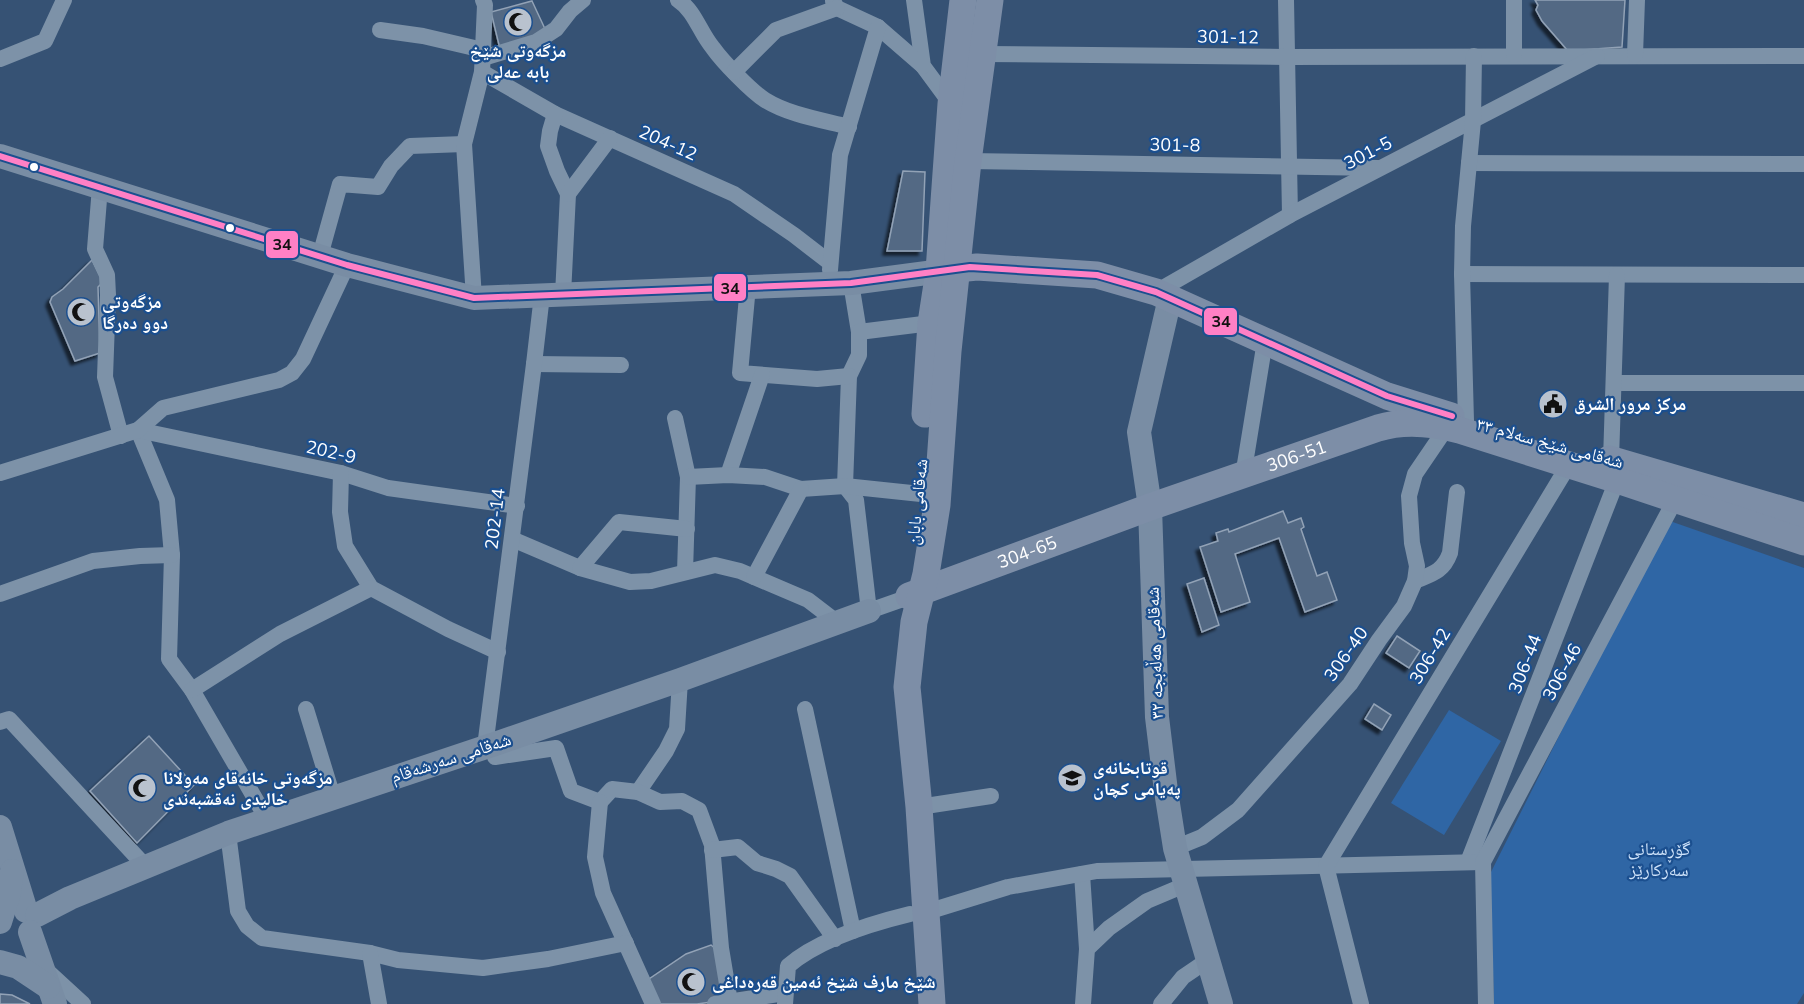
<svg xmlns="http://www.w3.org/2000/svg" width="1804" height="1004" viewBox="0 0 1804 1004" font-family="'Nunito Sans','Noto Naskh Arabic',sans-serif">
  <style>
    .green { fill: #2f66a5 }
    .building { fill: #526984; stroke: #92a2b6; stroke-width: 1.5; filter: url(#shadow) }
    .lines { fill: none; stroke-linecap: round; stroke-linejoin: round }
    .street { stroke: #7d92a8; stroke-width: 16 }
    .secondary { stroke: #798da4; stroke-width: 24 }
    .primary { stroke: #7d8ea7; stroke-width: 27 }
    .bus-1-casing { stroke: #1b4f8f; stroke-width: 10 }
    .bus-1 { stroke: #ff80c5; stroke-width: 6 }
    .bus-dot { fill: #fff; stroke: #1b4f8f; stroke-width: 2 }
    .labels { text-anchor: middle; dominant-baseline: central; stroke-width: 4.5; stroke-linejoin: round; paint-order: stroke }
    .street-label { font-size: 18px; fill: #fff; stroke: #1b4f8f }
    .poi-label { font-size: 18px; font-weight: bold; fill: #fff; stroke: #1b4f8f; text-anchor: start }
    .park-label { font-size: 18px; fill: #cfe3fa; stroke: #1b4f8f }
    .line-badge { stroke: #1b4f8f; stroke-width: 2 }
    .pale-badge-label { font-size: 16px; text-anchor: middle; font-weight: bold; fill: #111 }
  </style>
  <defs>
    <filter id="shadow"><feDropShadow dx="-4" dy="4" stdDeviation="1.5" flood-color="#0009"/></filter>
  </defs>
  <rect width="100%" height="100%" fill="#365274"/>
  <g class="green">
    <polygon points="1667,520 1804,568 1804,993 1797,1004 1494,1004 1490,874"/>
    <polygon points="1449,710 1501,741 1444,835 1391,803"/>
  </g>
  <g class="building">
    <polygon points="1535,0 1625,0 1622,47 1568,51 1542,21 1536,10 1538,5"/>
    <polygon points="532,1 546,31 500,49 491,12"/>
    <polygon points="903,171 925,172 922,251 887,251"/>
    <polygon points="92,260 103,282 98,287 100,353 75,361 50,302 52,297 63,289"/>
    <polygon points="1283,511 1288,523 1301,518 1304,527 1301,529 1317,576 1327,572 1337,600 1305,612 1279,538 1235,554 1250,602 1221,612 1200,547 1218,541 1216,533 1228,529 1229,532"/>
    <polygon points="1204,578 1219,625 1202,632 1187,584"/>
    <polygon points="1397,636 1420,651 1409,668 1386,653"/>
    <polygon points="1374,704 1391,715 1382,730 1365,719"/>
    <polygon points="149,736 194,785 137,843 90,791"/>
    <polygon points="711,945 718,951 726,1000 697,1004 657,1004 646,981 686,954"/>
    <polygon points="0,994 12,995 30,1004 0,1004"/>
  </g>
  <g class="lines">
    <g class="street">
      <path d="M678 0C695 11 700 33 713 48 723 62 751 91 765 100 789 115 822 120 849 127"/>
      <polyline points="914,0 923,66 951,104"/>
      <polyline points="1286,0 1290,215"/>
      <polyline points="833,1 837,8 878,27 923,66"/>
      <polyline points="380,30 423,36 483,50"/>
      <polyline points="982,54 1286,57 1804,56"/>
      <polyline points="1514,55 1514,0"/>
      <polyline points="1635,55 1637,0"/>
      <polyline points="483,58 536,42 556,29 570,11 583,0"/>
      <polyline points="0,59 45,41 64,0"/>
      <polyline points="482,72 555,114 734,194 794,235 829,262"/>
      <polyline points="734,72 776,30 837,8"/>
      <polyline points="555,114 550,131 548,146 557,171 568,194 563,295"/>
      <polyline points="968,161 1378,168"/>
      <polyline points="1469,163 1804,164"/>
      <polyline points="100,187 95,249 107,275 108,295 105,377 121,436"/>
      <polyline points="568,194 610,138"/>
      <polyline points="320,256 340,184 378,187 391,166 410,146 464,144"/>
      <polyline points="830,270 840,155 878,27"/>
      <polyline points="1462,274 1804,275"/>
      <polyline points="851,283 859,332 859,355 849,376 845,486 856,500 869,611 906,598"/>
      <polyline points="748,286 740,373 817,379 849,376"/>
      <polyline points="1156,292 1290,215 1597,56"/>
      <polyline points="474,298 464,144 482,72 485,5 483,0"/>
      <polyline points="859,332 931,323"/>
      <polyline points="534,364 621,365"/>
      <polyline points="1614,383 1804,383"/>
      <polyline points="675,418 688,477 685,572"/>
      <polyline points="1466,421 1462,274 1463,226 1473,121 1474,56"/>
      <polyline points="138,430 167,500 172,555 169,659 192,690 267,819"/>
      <polyline points="138,430 341,473 388,488 517,506"/>
      <polyline points="1611,460 1617,275"/>
      <polyline points="0,473 138,430 163,408 279,380 292,373 303,359 347,265"/>
      <polyline points="341,473 340,512 345,546 371,588 448,629 498,652"/>
      <polyline points="728,475 762,375"/>
      <polyline points="1243,476 1265,341"/>
      <polyline points="688,477 728,475 765,477 801,489 845,486 921,494"/>
      <polyline points="512,539 580,568 630,582 651,581 715,565 740,571 808,600 838,623"/>
      <polyline points="580,568 619,522 687,529"/>
      <polyline points="754,577 801,489"/>
      <path d="M1415 581C1432 574 1443 572 1450 553L1457 492"/>
      <polyline points="0,594 93,561 140,556 172,555"/>
      <polyline points="192,690 280,634 371,588"/>
      <polyline points="306,709 333,797"/>
      <polyline points="805,709 853,931"/>
      <polyline points="0,722 9,719 146,867"/>
      <polyline points="485,747 534,364 542,295"/>
      <polyline points="495,757 556,748 571,791 600,802"/>
      <polyline points="638,792 666,751 677,729 680,680"/>
      <polyline points="600,802 612,789 638,792 660,802 682,801 699,810 712,845 721,948 730,1002"/>
      <polyline points="600,802 595,857 603,893 653,1004"/>
      <polyline points="919,807 991,796"/>
      <polyline points="228,833 238,911 247,926 262,938 370,953 398,960 483,968 548,959 626,943"/>
      <polyline points="1175,848 1202,837 1238,810 1350,684 1379,640 1404,606 1415,581 1417,566 1412,543 1409,496 1415,474 1447,427"/>
      <polyline points="712,850 738,847 757,863 776,869 790,876 835,939"/>
      <polyline points="1468,862 1617,480"/>
      <polyline points="1082,874 1087,949"/>
      <polyline points="927,912 1008,887 1097,871 1483,862"/>
      <polyline points="370,953 379,1004"/>
      <polyline points="46,970 83,1004"/>
      <polyline points="715,1004 785,993"/>
      <path d="M785 1004 788 966C818 940 873 923 910 914"/>
      <polyline points="1083,1004 1087,949 1109,928 1147,901 1185,885"/>
      <polyline points="1161,1004 1183,977 1208,960"/>
      <polyline points="1361,1004 1326,866 1568,466"/>
      <polyline points="1486,1004 1483,862 1675,500"/>
    </g>
    <g class="secondary">
      <polyline points="0,156 347,265 474,298 851,283 957,269"/>
      <polyline points="1170,298 1139,432 1150,507 1157,717 1166,791 1175,848 1221,1004"/>
      <polyline points="0,827 26,911"/>
      <polyline points="37,915 70,898 228,833 495,744 680,680 869,611"/>
      <polyline points="0,922 9,893 12,871"/>
      <polyline points="30,932 55,1004"/>
      <polyline points="0,962 18,967 48,987"/>
    </g>
    <g class="primary">
      <polyline points="957,269 977,267 1097,275 1156,292 1387,396 1451,416"/>
      <polyline points="925,414 931,323 939,271 951,104 963,0"/>
      <polyline points="1609,459 1804,516"/>
      <path id="s1" d="M909 596 1150 507 1378 428C1404 420 1433 423 1459 430L1617 480 1804 542"/>
      <polyline points="932,1004 919,807 907,687 914,622 926,574 937,505 948,351 968,161 990,0"/>
    </g>
    <g class="bus-1-casing">
      <polyline id="bus-1" points="0,156 347,265 474,298 851,283 970,267 1097,275 1156,292 1387,396 1452,416"/>
    </g>
    <use href="#bus-1" class="bus-1"/>
  </g>
  <defs>
    <g id="mosque-disc" transform="scale(1.5)"><circle r="9.5" fill="#b9c2ce" stroke="#1b4f8f"/><path d="M3.5-4.9A6 6 0 1 0 3.5 4.9A5 5 0 1 1 3.5-4.9Z" fill="#111"/></g>
    <g id="civic-disc" transform="scale(1.5)"><circle r="9.5" fill="#b9c2ce" stroke="#1b4f8f"/><path d="M-.6-6.5H3V-4.5H.6V-3L4-1V1h2V6H-6V1h2V-1L-.6-3ZM-1.2 2.5V6h2.4V2.5Z" fill="#111"/></g>
    <g id="school-disc" transform="scale(1.5)"><circle r="9.5" fill="#b9c2ce" stroke="#1b4f8f"/><path d="M0-5L7-2L0 1L-7-2ZM-4 1L0 2.5L4 1V4Q0 6-4 4Z" fill="#111"/></g>
  </defs>
  <g fill-rule="evenodd">
    <use href="#mosque-disc" x="518" y="22"/>
    <use href="#mosque-disc" x="81" y="312"/>
    <use href="#civic-disc" x="1553" y="404"/>
    <use href="#school-disc" x="1072" y="778"/>
    <use href="#mosque-disc" x="142" y="788"/>
    <use href="#mosque-disc" x="691" y="982"/>
  </g>
  <g class="bus-dot">
    <circle cx="34" cy="167" r="5"/>
    <circle cx="230" cy="228" r="5"/>
  </g>
  <g class="labels">
    <g class="street-label">
      <text transform="translate(1228 37) rotate(1)">301-12</text>
      <text transform="translate(668 143) rotate(24)">204-12</text>
      <text transform="translate(1175 145) rotate(1)">301-8</text>
      <text transform="translate(1368 153) rotate(-27)">301-5</text>
      <text transform="translate(1550 443) rotate(15)">شەقامی شێخ سەلام ٣٣</text>
      <text transform="translate(331 452) rotate(13)">202-9</text>
      <text stroke="none"><textPath href="#s1" startOffset="412">306-51</textPath></text>
      <text transform="translate(917 502) rotate(-84)">شەقامی بابان</text>
      <text transform="translate(495 519) rotate(-83)">202-14</text>
      <text stroke="none"><textPath href="#s1" startOffset="126">304-65</textPath></text>
      <text transform="translate(1155 653) rotate(-92)">شەقامی هەڵەبجە ٣٢</text>
      <text transform="translate(1346 654) rotate(-55)">306-40</text>
      <text transform="translate(1430 656) rotate(-59)">306-42</text>
      <text transform="translate(1525 664) rotate(-69)">306-44</text>
      <text transform="translate(1562 672) rotate(-62)">306-46</text>
      <text transform="translate(451 758) rotate(-18)">شەقامی سەرشەقام</text>
    </g>
    <g class="poi-label">
      <text x="518" y="51" text-anchor="middle">مزگەوتی شێخ<tspan x="518" dy="21">بابە عەلی</tspan></text>
      <text x="102" y="302">مزگەوتی<tspan x="102" dy="21">دوو دەرگا</tspan></text>
      <text x="1574" y="404">مرکز مرور الشرق</text>
      <text x="1093" y="768">قوتابخانەی<tspan x="1093" dy="21">پەیامی کچان</tspan></text>
      <text x="163" y="778">مزگەوتی خانەقای مەولانا<tspan x="163" dy="21">خالیدی نەقشبەندی</tspan></text>
      <text x="712" y="982">شێخ مارف شێخ ئەمین قەرەداغی</text>
    </g>
    <g class="park-label">
      <text x="1659" y="849">گۆڕستانی<tspan x="1659" dy="21">سەرکارێز</tspan></text>
    </g>
  </g>
  <g class="line-badge">
    <rect x="265" y="230" width="34" height="29" rx="6" fill="#ff80c5"/>
    <rect x="713" y="273" width="34" height="29" rx="6" fill="#ff80c5"/>
    <rect x="1203" y="307" width="35" height="29" rx="6" fill="#ff80c5"/>
  </g>
  <g class="pale-badge-label">
    <text x="282" y="250">34</text>
    <text x="730" y="294">34</text>
    <text x="1221" y="327">34</text>
  </g>
</svg>
